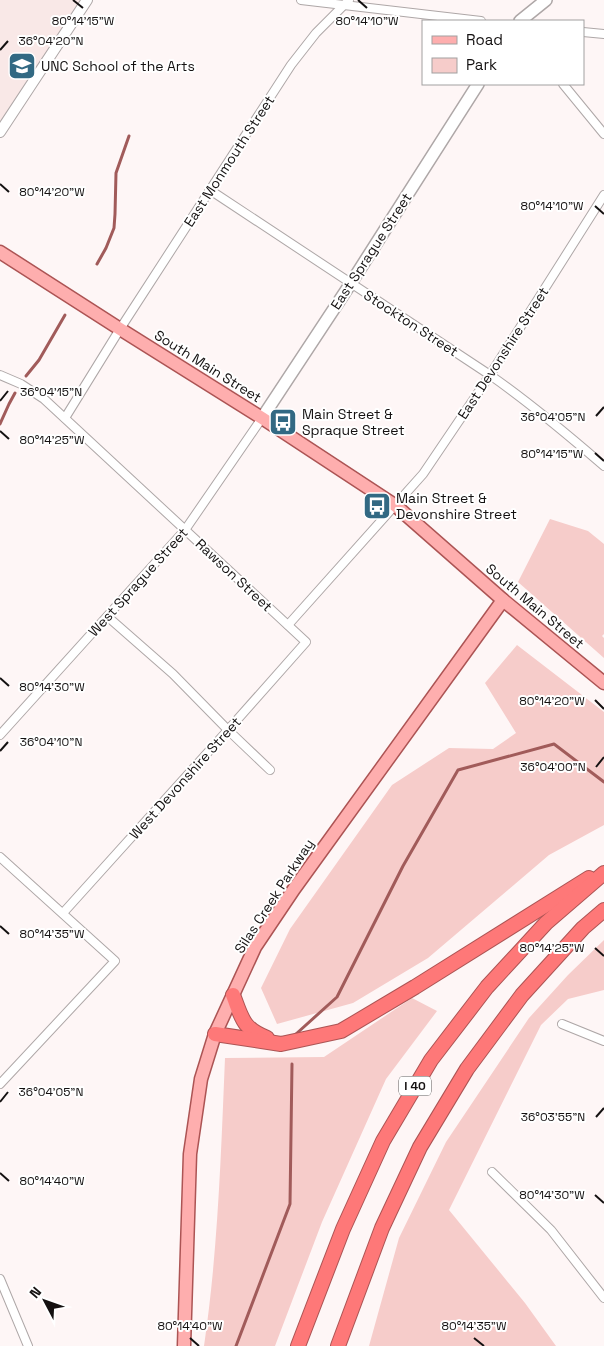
<svg xmlns="http://www.w3.org/2000/svg" width="604" height="1346" viewBox="0 0 604 1346" font-family="'Space Grotesk',sans-serif">
  <style>
    .built { fill: #f9e8e7 }
    .green { fill: #f6ccca }
    .lines { fill: none; stroke-linecap: round; stroke-linejoin: round }
    .stream { stroke: #a15b5a; stroke-width: 3 }
    .minor-casing { stroke: #aea7a7; stroke-width: 10 }
    .tertiary-casing { stroke: #aea7a7; stroke-width: 12 }
    .secondary-casing { stroke: #aea7a7; stroke-width: 14 }
    .primary-casing { stroke: #ac5454; stroke-width: 15 }
    .motorway-casing { stroke: #ac5454; stroke-width: 16 }
    .minor { stroke: #fff; stroke-width: 8 }
    .tertiary { stroke: #fff; stroke-width: 10 }
    .secondary { stroke: #fff; stroke-width: 11 }
    .primary { stroke: #feaeae; stroke-width: 12 }
    .motorway { stroke: #fe7878; stroke-width: 14 }
    .ticks { fill: none; stroke: #141111; stroke-width: 2 }
    .labels { text-anchor: middle; dominant-baseline: central; stroke-width: 4; stroke-linejoin: round; paint-order: stroke }
    .shield { fill: #fff; stroke: #5a5858; stroke-width: 1 }
    .shield-label { font-size: 12px; font-weight: bold; fill: #141111 }
    .poi-label { font-size: 14px; fill: #141111; stroke: #fff; text-anchor: start }
    .street-label { font-size: 14px; fill: #141111; stroke: #fff }
    .ticks-label { font-size: 12px; text-anchor: middle; fill: #141111; stroke: #fff; stroke-width: 4; stroke-linejoin: round; paint-order: stroke }
  </style>
  <rect width="100%" height="100%" fill="#fef6f6"/>
  <polygon class="built" points="0,0 87,0 0,132"/>
  <g class="green">
    <polygon points="550,519 588,531 604,544 604,634 602,636 604,638 604,658 518,582"/>
    <polygon points="517,645 604,712 604,825 549,855 428,958 353,1003 277,1024 261,988 290,929 392,785 449,748 493,749 516,733 485,683"/>
    <polygon points="604,940 604,990 568,999 541,1025 449,1210 525,1303 556,1346 369,1346 399,1238 446,1142 529,1018 568,975"/>
    <path d="M412 998 437 1011 386 1079 322 1222 275 1346H204C218 1251 221 1154 225 1058L324 1057Z"/>
  </g>
  <g class="lines">
    <g class="stream">
      <polyline points="97,264 106,248 114,228 115,214 116,173 129,136"/>
      <polyline points="26,376 39,360 65,315"/>
      <polyline points="0,424 9,404 15,393"/>
      <polyline points="296,1034 337,997 403,866 458,770 554,744 604,782"/>
      <polyline points="236,1346 290,1204 292,1064"/>
    </g>
    <g class="minor-casing">
      <g id="minor">
        <polyline points="301,0 481,21"/>
        <polyline points="583,32 604,34"/>
        <polyline points="563,84 604,134"/>
        <path d="M210 190 490 375C530 403 567 434 604 466"/>
        <polyline points="0,375 21,384 44,399 306,642 228,730 63,913"/>
        <polyline points="65,418 120,329 291,65 316,33 349,0"/>
        <polyline points="108,617 173,674 228,730 270,770"/>
        <polyline points="288,625 423,474 490,375 604,195"/>
        <polyline points="0,735 185,530 262,418"/>
        <polyline points="0,857 115,961 0,1084"/>
        <polyline points="562,1024 604,1041"/>
        <polyline points="492,1172 551,1230 604,1298"/>
        <polyline points="0,1279 28,1346"/>
      </g>
    </g>
    <g class="tertiary-casing">
      <polyline id="tertiary" points="0,132 87,0"/>
    </g>
    <g class="secondary-casing">
      <g id="secondary">
        <polyline points="520,21 546,0"/>
        <polyline points="262,418 351,283 478,84"/>
      </g>
    </g>
    <g class="primary-casing">
      <g id="primary">
        <polyline points="0,252 120,329 262,418 396,506 503,600 604,683"/>
        <polyline points="184,1346 190,1154 201,1079 215,1034 255,947 294,889 503,600"/>
      </g>
    </g>
    <g class="motorway-casing">
      <g id="motorway">
        <path d="M233 995C242 1018 242 1028 267 1038"/>
        <polyline points="215,1034 281,1044 341,1031 415,987 589,878"/>
        <polyline points="298,1346 343,1229 383,1141 431,1060 487,987 546,923 604,873"/>
        <polyline points="338,1346 382,1228 420,1147 467,1069 522,995 583,928 604,910"/>
      </g>
    </g>
    <use href="#minor" class="minor"/>
    <use href="#tertiary" class="tertiary"/>
    <use href="#secondary" class="secondary"/>
    <use href="#primary" class="primary"/>
    <use href="#motorway" class="motorway"/>
  </g>
  <path class="ticks" d="M73 0 83 8M358 0 367 8M0 50 8 41M0 184 9 192M595 206 604 214M0 401 8 391M596 416 604 407M0 431 9 439M595 453 604 461M0 678 9 686M595 700 604 709M0 751 8 742M596 767 604 757M0 926 9 934M595 948 604 956M0 1102 8 1092M596 1117 604 1108M0 1173 9 1181M595 1195 604 1203M190 1338 199 1346M474 1338 484 1346"/>
  <defs>
    <g id="university-square" transform="scale(1.4375)"><rect x="-9" y="-9" width="18" height="18" rx="4" fill="#326983" stroke="#fff"/><path d="M0-5L7-2L0 1L-7-2ZM-4 1L0 2.5L4 1V4Q0 6-4 4Z" fill="#fff"/></g>
    <g id="bus-square" transform="scale(1.4375)"><rect x="-9" y="-9" width="18" height="18" rx="4" fill="#326983" stroke="#fff"/><path d="M-5-6H5V4H4V6H2V4H-2V6H-4V4H-5ZM-3.5-4V0h7V-4ZM-3.5 1.2v1.5H-2V1.2ZM2 1.2v1.5H3.5V1.2Z" fill="#fff"/></g>
  </defs>
  <g fill-rule="evenodd">
    <use href="#university-square" x="22" y="66"/>
    <use href="#bus-square" x="283" y="422"/>
    <use href="#bus-square" x="377" y="506"/>
  </g>
  <g class="labels">
    <rect class="shield" x="399" y="1076.5" width="32" height="19" rx="4"/>
    <g class="shield-label">
      <text x="415" y="1086">I 40</text>
    </g>
    <g class="poi-label">
      <text x="41" y="66">UNC School of the Arts</text>
      <text x="302" y="414">Main Street &amp;<tspan x="302" dy="16">Spraque Street</tspan></text>
      <text x="396" y="498">Main Street &amp;<tspan x="396" dy="16">Devonshire Street</tspan></text>
    </g>
    <g class="street-label">
      <text transform="translate(229 161) rotate(-57)">East Monmouth Street</text>
      <text transform="translate(371 251) rotate(-57)">East Sprague Street</text>
      <text transform="translate(411 323) rotate(33)">Stockton Street</text>
      <text transform="translate(503 353) rotate(-57)">East Devonshire Street</text>
      <text transform="translate(208 366) rotate(32)">South Main Street</text>
      <text transform="translate(234 575) rotate(43)">Rawson Street</text>
      <text transform="translate(138 582) rotate(-48)">West Sprague Street</text>
      <text transform="translate(535 606) rotate(40)">South Main Street</text>
      <text transform="translate(185 778) rotate(-48)">West Devonshire Street</text>
      <text transform="translate(274 896) rotate(-57)">Silas Creek Parkway</text>
    </g>
  </g>
  <g class="ticks-label">
    <text x="367" y="25">80°14'10"W</text>
    <text x="83" y="25">80°14'15"W</text>
    <text x="51" y="45">36°04'20"N</text>
    <text x="52" y="196">80°14'20"W</text>
    <text x="552" y="210">80°14'10"W</text>
    <text x="51" y="396">36°04'15"N</text>
    <text x="553" y="421">36°04'05"N</text>
    <text x="52" y="444">80°14'25"W</text>
    <text x="552" y="458">80°14'15"W</text>
    <text x="52" y="691">80°14'30"W</text>
    <text x="552" y="705">80°14'20"W</text>
    <text x="51" y="746">36°04'10"N</text>
    <text x="553" y="771">36°04'00"N</text>
    <text x="52" y="938">80°14'35"W</text>
    <text x="552" y="952">80°14'25"W</text>
    <text x="51" y="1096">36°04'05"N</text>
    <text x="553" y="1121">36°03'55"N</text>
    <text x="52" y="1185">80°14'40"W</text>
    <text x="552" y="1199">80°14'30"W</text>
    <text x="190" y="1330">80°14'40"W</text>
    <text x="474" y="1330">80°14'35"W</text>
  </g>
  <rect x="422" y="20" width="162" height="65" fill="#ffffff" stroke="#a1a0a0"/>
  <rect x="432" y="36" width="25" height="8" fill="#feaeae" stroke="#a1a0a0"/>
  <text x="466" y="45" font-size="15" fill="#141111">Road</text>
  <rect x="432" y="58" width="25" height="15" fill="#f6ccca" stroke="#a1a0a0"/>
  <text x="466" y="70" font-size="15" fill="#141111">Park</text>
  <g transform="translate(45 1301) rotate(311)" stroke="#ffffff" stroke-width="4" paint-order="stroke">
  <path d="M0-4L9 19L0 12L-9 19Z" fill="#141111"/>
  <text y="-8" font-size="14" font-weight="bold" text-anchor="middle" fill="#141111">N</text>
  </g>
</svg>
